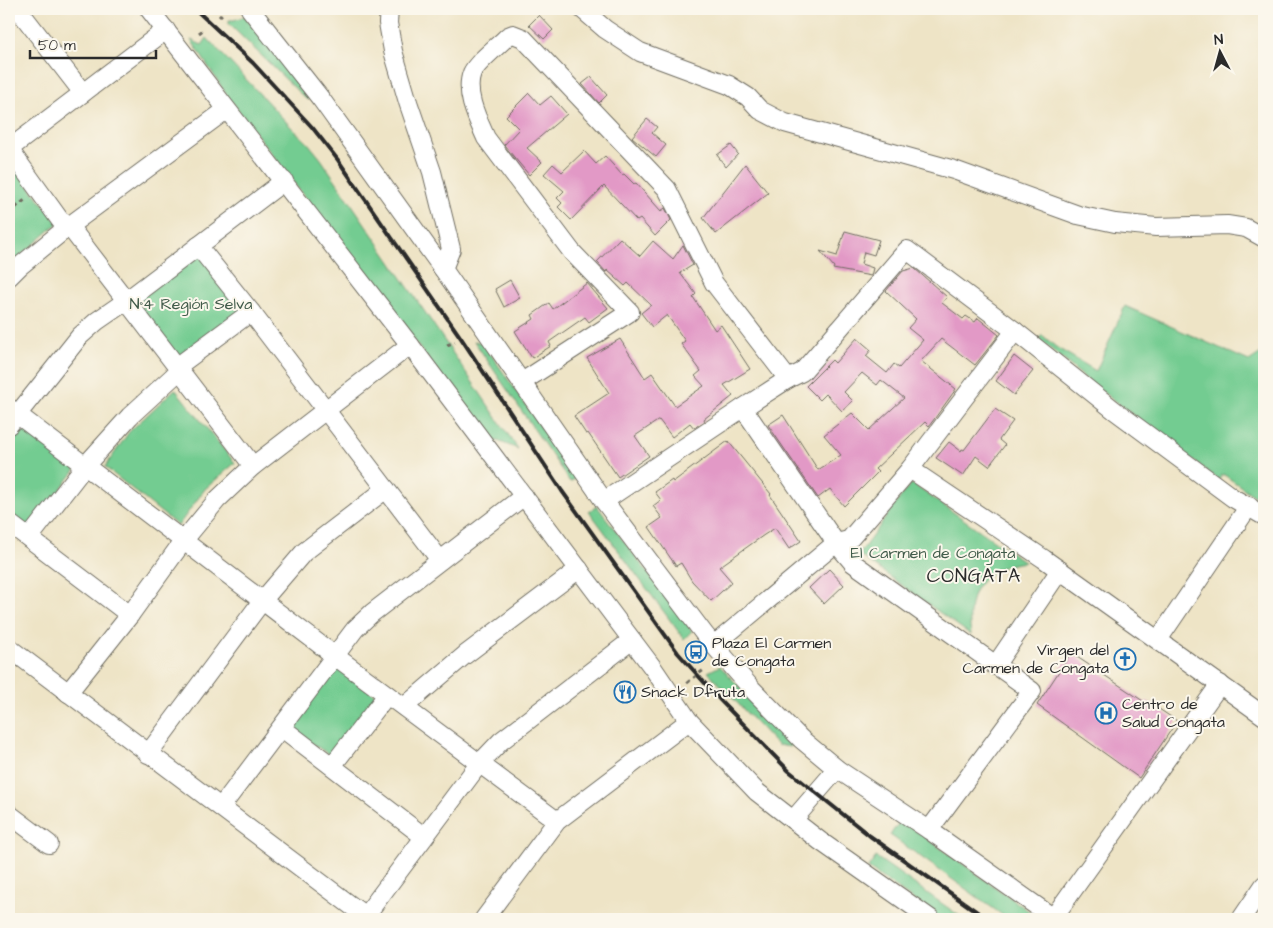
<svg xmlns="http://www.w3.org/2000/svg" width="1273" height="928" viewBox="0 0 1273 928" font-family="'Architects Daughter',sans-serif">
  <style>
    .green { fill: #73cc91; stroke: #4f7c5e }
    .building { fill: #e299c6 }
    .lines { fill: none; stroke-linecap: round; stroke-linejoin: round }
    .minor-casing { stroke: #6f6c61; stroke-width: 20 }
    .path { stroke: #6f6c61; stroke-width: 3; stroke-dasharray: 4 4; stroke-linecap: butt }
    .minor { stroke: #fff; stroke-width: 18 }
    .rail { stroke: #2b2b2b; stroke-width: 4 }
    .labels { text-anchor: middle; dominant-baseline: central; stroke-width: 4; stroke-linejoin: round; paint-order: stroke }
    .park-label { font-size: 16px; fill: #415b4a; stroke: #fbf7ec }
    .poi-label { font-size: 16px; fill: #2b2b2b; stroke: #fbf7ec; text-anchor: start }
    .quarter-label { font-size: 19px; letter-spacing: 1px; fill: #2b2b2b; stroke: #fbf7ec }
  </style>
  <rect width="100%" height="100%" fill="#fbf7ec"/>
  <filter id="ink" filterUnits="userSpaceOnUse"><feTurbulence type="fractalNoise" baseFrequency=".02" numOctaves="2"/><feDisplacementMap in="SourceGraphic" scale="10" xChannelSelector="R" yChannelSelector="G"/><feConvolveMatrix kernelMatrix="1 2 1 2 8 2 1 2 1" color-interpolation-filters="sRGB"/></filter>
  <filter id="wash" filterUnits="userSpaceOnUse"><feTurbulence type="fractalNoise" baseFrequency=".0096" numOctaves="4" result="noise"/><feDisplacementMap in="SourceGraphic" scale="20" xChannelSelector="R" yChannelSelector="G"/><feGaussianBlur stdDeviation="1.12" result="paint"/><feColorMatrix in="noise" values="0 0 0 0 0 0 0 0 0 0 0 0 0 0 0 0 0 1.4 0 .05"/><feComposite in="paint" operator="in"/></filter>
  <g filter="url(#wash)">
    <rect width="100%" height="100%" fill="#eee4c6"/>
    <g class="green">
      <polygon points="245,16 309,98 307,100 229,24 229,20 234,20"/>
      <polygon points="207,38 292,128 308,143 321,159 518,449 498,441 491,442 226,94 191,40 202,45"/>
      <polygon points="9,161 58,223 9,266"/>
      <polygon points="198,253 244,310 179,358 135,301"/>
      <polygon points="1125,306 1249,361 1264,351 1264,488 1260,485 1257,498 1223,474 1219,480 1092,384 1039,339 1042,335 1056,347 1096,371"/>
      <polygon points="474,341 483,343 576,478 570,482"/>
      <polygon points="175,389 235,463 205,489 178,526 105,467 129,432"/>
      <polygon points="17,423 77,468 28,531 9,517 9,434"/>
      <path d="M910 484 914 485 1025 562C981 567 965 592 971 635L861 556 860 553Z"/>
      <polygon points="597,506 692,631 684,639 589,511"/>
      <polygon points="336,666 377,696 333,757 293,731 292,722"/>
      <polygon points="720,666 792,744 790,747 777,745 708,672"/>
      <polygon points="901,820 1040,919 1008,919 890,835"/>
      <polygon points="876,857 964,919 941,919 868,868"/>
    </g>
    <g id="blocks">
      <g class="building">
        <polygon points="539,15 553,30 544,39 529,25"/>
        <polygon points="591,77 607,95 599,103 582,84"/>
        <polygon points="529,93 540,105 551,96 567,114 527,148 542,162 529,175 504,145 519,129 506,116"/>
        <polygon points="647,119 657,127 652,133 666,145 656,157 632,137"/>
        <polygon points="731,145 738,154 726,167 717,155"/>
        <polygon points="584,151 596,164 605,156 622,175 624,174 634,184 636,183 661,211 665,208 671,220 655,236 640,219 637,221 604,186 571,220 558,207 562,203 557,198 564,191 544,174 553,164 562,172"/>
        <polygon points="745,164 768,193 716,234 703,218"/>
        <polygon points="845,231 879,240 874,255 864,252 861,264 873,268 871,276 833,269 834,267 820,251 837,256"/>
        <polygon points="620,238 640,256 653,241 673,259 683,245 693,265 680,273 696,294 693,297 715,330 721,325 750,369 724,385 733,396 704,419 705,421 694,428 690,423 672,437 659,420 635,436 649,456 618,477 588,433 586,434 574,416 609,393 587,358 620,339 645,378 652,373 675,406 704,386 695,376 701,371 681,344 685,341 667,315 652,327 641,313 651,305 628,283 625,286 607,270 606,272 597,262"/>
        <polygon points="914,268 947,297 942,303 963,319 966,316 975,322 978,318 999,335 975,365 941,339 921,361 956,389 935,418 929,426 925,422 875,469 878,472 844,506 830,489 818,498 768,425 783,415 818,470 841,455 824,435 852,413 869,430 904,398 881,380 877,385 862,373 844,392 853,401 842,411 826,394 820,400 806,386 832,360 835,363 857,338 871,350 866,356 887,373 894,364 899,368 923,340 908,328 916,319 886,291 903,271"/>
        <polygon points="510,280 520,298 504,307 495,289"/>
        <polygon points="587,283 608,308 589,322 585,317 549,342 551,346 532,358 515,331 534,319 532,315 549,303 553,309"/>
        <polygon points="1014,356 1033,371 1014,395 996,381"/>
        <polygon points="995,409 1013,421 999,440 1005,445 989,466 976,456 963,476 936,458 949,442 961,451 962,449 964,450"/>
        <polygon points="728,441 771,494 770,495 801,541 789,549 775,528 764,535 719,567 732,582 711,601 692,581 681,563 676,566 649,527 662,518 653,506 661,500 655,492 672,480 673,482"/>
        <polygon points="829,569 844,585 824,604 809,588"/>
        <polygon points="1071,653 1146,703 1147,701 1177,721 1139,778 1037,705"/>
      </g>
    </g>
  </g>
  <g filter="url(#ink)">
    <use href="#blocks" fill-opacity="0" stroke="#6f6c61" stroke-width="1"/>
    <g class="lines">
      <g class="minor-casing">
        <g id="minor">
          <polyline points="18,9 83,93"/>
          <polyline points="149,9 410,345 653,668 689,721 757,792 820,841 931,919"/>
          <polyline points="250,9 321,99 443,269 604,501 705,635 752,689 801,739 837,769 929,830 1055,919"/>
          <polyline points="389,9 388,23 393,51 408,102 432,172 451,249 443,269"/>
          <polyline points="582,9 605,29 640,52 729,85 748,97 760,110 785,123 954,170 1078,215 1115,223 1156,227 1227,225 1246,228 1264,238"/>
          <polyline points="9,149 60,220 69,226 253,466"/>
          <polyline points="9,149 166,30"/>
          <polyline points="198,246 251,312 440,560"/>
          <polyline points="9,277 20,266 69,226 226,110"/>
          <path d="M522 382 630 312 572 252 486 138C478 120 464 93 472 73 477 62 498 46 508 36L513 34 523 38 667 189 714 283 788 379"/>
          <polyline points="9,408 335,656 557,821"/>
          <polyline points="743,408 836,543 853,563 1032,691 929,830"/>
          <polyline points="9,425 80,336 97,321 126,301 284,181"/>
          <polyline points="910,469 1044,559 1264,716"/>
          <polyline points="604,501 743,408 788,379 802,372 907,250 1015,331 1114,410 1233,498 1264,516"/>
          <polyline points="9,523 130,615"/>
          <polyline points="29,538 84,467 130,416 179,371 182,363 251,312"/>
          <polyline points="1158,640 1249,506"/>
          <polyline points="714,645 836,543 849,540 910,469 1015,331"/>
          <polyline points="9,648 369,919"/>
          <polyline points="995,666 1060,570"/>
          <polyline points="68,693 130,615 184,540 217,500 253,466 410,345"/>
          <polyline points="404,707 465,655 579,569"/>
          <polyline points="282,728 423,836"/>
          <polyline points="148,754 262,601 304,552 386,489"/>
          <polyline points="332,766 387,695"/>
          <polyline points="221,807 355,629 372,613 524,496"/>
          <polyline points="9,814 49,844"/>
          <polyline points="793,820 837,769"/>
          <polyline points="1053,918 1220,684"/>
          <polyline points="363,919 479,764 501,741 632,640"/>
          <polyline points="484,919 557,821 689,721"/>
          <polyline points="1241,919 1264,885"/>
        </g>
      </g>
      <g class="path">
        <polyline points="219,17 222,14"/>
        <polyline points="199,33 203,30"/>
        <polyline points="9,213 26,199"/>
        <polyline points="447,345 455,342"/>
        <polyline points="687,683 705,669"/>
      </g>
      <use href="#minor" class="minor"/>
      <polyline class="rail" points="195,9 253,63 312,127 338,160 461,338 562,491 678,653 719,699 789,771 870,836 987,919"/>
    </g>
  </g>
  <defs>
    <g id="bus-ring" transform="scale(1.125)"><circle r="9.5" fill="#fbf7ec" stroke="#1f6fb2" stroke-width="1.5"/><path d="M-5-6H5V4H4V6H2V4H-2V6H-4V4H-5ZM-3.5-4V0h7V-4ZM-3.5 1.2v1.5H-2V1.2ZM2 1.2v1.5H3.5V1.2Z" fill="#1f6fb2"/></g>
    <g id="church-ring" transform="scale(1.125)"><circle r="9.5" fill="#fbf7ec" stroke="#1f6fb2" stroke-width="1.5"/><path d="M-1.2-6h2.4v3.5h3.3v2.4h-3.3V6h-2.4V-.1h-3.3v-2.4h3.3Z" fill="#1f6fb2"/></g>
    <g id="restaurant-ring" transform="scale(1.125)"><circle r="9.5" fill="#fbf7ec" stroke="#1f6fb2" stroke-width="1.5"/><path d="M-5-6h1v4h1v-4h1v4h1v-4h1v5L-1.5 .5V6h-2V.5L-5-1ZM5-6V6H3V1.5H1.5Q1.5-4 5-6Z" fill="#1f6fb2"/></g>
    <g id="hospital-ring" transform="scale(1.125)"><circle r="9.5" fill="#fbf7ec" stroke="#1f6fb2" stroke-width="1.5"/><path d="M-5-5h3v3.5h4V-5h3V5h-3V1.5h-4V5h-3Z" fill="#1f6fb2"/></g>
  </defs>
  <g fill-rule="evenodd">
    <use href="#bus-ring" x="696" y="652"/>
    <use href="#church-ring" x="1125" y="659"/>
    <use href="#restaurant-ring" x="625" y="692"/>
    <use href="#hospital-ring" x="1106" y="713"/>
  </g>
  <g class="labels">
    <g class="park-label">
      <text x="191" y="304">N°4 Región Selva</text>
      <text x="933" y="553">El Carmen de Congata</text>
    </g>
    <g class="poi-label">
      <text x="712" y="643">Plaza El Carmen<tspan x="712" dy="18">de Congata</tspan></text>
      <text x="1109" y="650" text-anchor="end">Virgen del<tspan x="1109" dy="18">Carmen de Congata</tspan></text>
      <text x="641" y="692">Snack Dfruta</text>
      <text x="1122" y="704">Centro de<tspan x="1122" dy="18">Salud Congata</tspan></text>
    </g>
    <g class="quarter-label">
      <text x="974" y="576">CONGATA</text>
    </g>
  </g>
  <rect width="1273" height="928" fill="none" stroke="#fbf7ec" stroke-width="30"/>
  <g transform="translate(1220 52) rotate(354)" stroke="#fbf7ec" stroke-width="4" paint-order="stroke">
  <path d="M0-4L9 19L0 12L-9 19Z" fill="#2b2b2b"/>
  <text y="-8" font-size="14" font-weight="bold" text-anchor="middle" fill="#2b2b2b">N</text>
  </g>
  <path d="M30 50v8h126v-8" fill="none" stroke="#2b2b2b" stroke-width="2.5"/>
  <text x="38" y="50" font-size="15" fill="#2b2b2b" stroke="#fbf7ec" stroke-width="4" paint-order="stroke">50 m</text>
</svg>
